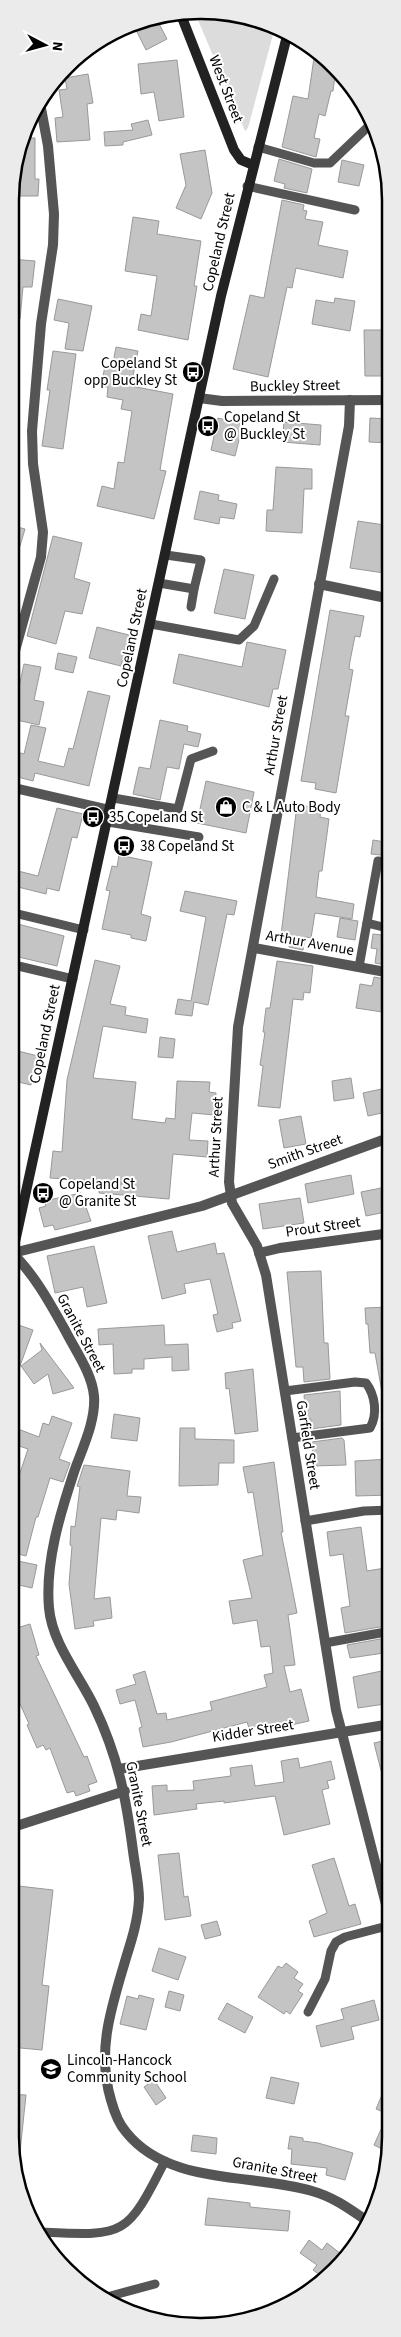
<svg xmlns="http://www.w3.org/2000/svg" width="401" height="2337" viewBox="0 0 401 2337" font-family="'Source Sans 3',sans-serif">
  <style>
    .green { fill: #dcdcdc }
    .building { fill: #c4c4c4; stroke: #999 }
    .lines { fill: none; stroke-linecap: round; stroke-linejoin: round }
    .lane { stroke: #555; stroke-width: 9 }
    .street { stroke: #555; stroke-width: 10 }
    .secondary { stroke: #222; stroke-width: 10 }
    .labels { text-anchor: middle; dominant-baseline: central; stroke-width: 4; stroke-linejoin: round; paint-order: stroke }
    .street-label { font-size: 15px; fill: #000; stroke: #fff }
    .poi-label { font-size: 15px; fill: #000; stroke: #fff; text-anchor: start }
    .rim { fill: none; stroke: #000; stroke-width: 2.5 }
  </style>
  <rect width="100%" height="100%" fill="#fff"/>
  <polygon class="green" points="213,10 275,27 248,128 245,131 195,13"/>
  <g class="building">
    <polygon points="156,18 167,39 146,50 135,28"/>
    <polygon points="315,51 336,68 333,91 331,91 325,116 319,114 314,138 320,139 316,157 282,147 293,96 308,99"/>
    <polygon points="177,60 184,117 159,121 154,92 141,94 138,64"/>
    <polygon points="88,74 93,103 87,104 90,140 57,142 55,118 63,117 59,90 67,89 65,78"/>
    <polygon points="148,120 152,135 123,142 123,145 105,146 104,132 133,130 131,124"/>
    <polygon points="24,138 35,138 35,179 39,179 38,196 10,196 10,188"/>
    <polygon points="205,150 212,193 201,219 176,208 186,185 180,154"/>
    <polygon points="279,159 312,169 307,193 284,188 285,184 274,181"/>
    <polygon points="342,160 364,165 359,186 338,182"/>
    <polygon points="282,200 304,205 303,210 307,211 305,219 323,222 318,245 348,251 343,278 296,268 292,288 287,287 268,377 233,369 250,295 264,298"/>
    <polygon points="133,217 159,221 157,234 201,241 194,286 197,286 188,340 138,330 141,314 151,316 157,276 125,271"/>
    <polygon points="10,259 35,261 32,287 23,287 20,319 10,318"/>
    <polygon points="335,298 355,301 350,331 312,324 316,300 334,303"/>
    <polygon points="58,299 92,306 83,351 65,349 69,323 54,320"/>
    <polygon points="364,330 385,330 385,349 388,349 388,376 365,376"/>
    <polygon points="116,347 138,351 131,386 173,394 160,470 166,471 154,519 97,506 102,486 114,489 118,462 124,463 132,411 121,409 123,400 107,397 108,387 101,386 105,366 112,368"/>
    <polygon points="53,351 76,354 63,449 42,446 50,390 47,390"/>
    <polygon points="218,418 243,424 235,456 211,450"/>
    <polygon points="370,418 391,419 391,443 369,442"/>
    <polygon points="284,422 321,425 320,445 282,442"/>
    <polygon points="276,467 312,469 312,489 304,489 302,533 266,531 267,510 273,510"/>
    <polygon points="200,491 219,495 218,500 237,504 234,519 220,517 219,524 194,519"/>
    <polygon points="358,521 391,526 391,574 350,568"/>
    <polygon points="10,525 25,529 14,566 10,566"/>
    <polygon points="53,536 82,543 74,578 90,583 82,614 65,611 56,644 27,636"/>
    <polygon points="224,569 254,575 245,619 214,613"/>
    <polygon points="330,610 364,616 360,637 355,636 350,661 349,669 353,670 345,716 349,716 336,793 315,789 316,783 301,781"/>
    <polygon points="97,627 129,635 121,666 89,658"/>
    <polygon points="247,642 286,650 278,689 273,689 269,707 173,683 179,654 242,667"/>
    <polygon points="58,653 77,657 73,673 55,669"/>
    <polygon points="24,664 41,667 34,700 44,702 39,725 12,719"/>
    <polygon points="88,691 110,696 89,786 35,773 33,781 10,775 10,750 24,754 31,725 46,728 38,761 64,767 69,748 73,749"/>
    <polygon points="160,720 188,726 187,731 201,734 198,747 184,744 179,769 167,767 160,800 133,794 139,767 150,769"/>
    <polygon points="206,781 254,792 246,833 197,823"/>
    <polygon points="297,805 321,808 320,817 329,819 322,871 319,871 316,897 354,904 352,919 315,913 311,938 305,937 303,950 289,947 291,936 281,935"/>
    <polygon points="57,808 83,814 77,838 72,837 59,891 47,888 46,894 10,885 10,869 38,876"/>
    <polygon points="373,840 391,843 391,856 371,854"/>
    <polygon points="119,855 152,862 141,914 151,917 146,941 131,938 131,935 102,929 110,891 106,890 112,866 117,867"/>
    <polygon points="185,891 237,901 234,915 227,914 208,1005 194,1002 192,1016 175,1014 178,999 191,1001 206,917 180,911"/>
    <polygon points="340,918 358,921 355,940 337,937"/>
    <polygon points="14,923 64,936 57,966 10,955 10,939"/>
    <polygon points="373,934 391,936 391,966 375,963 377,949 371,948"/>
    <polygon points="95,960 120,966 110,1004 126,1007 125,1015 148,1019 146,1033 103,1026 93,1078 136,1082 132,1119 165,1123 166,1118 175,1119 177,1081 210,1082 209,1092 216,1093 215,1115 192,1113 189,1140 208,1141 207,1157 173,1154 169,1199 99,1193 99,1190 124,1183 50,1178 53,1151 62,1152 67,1080"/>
    <polygon points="277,961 313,966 310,993 304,992 303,1000 293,999 280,1108 258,1106 263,1066 260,1065 265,1032 263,1032 266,1008 270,1008"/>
    <polygon points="374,977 391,980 389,1013 356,1008 360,984 372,986"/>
    <polygon points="160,1037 175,1039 173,1058 158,1057"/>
    <polygon points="10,1049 38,1056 31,1085 10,1080"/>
    <polygon points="351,1078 354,1098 334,1101 332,1081"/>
    <polygon points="386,1088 391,1111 368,1116 363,1093"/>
    <polygon points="301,1116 306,1144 284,1148 279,1120"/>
    <polygon points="351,1175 354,1194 308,1203 305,1184"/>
    <polygon points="386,1187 391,1211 366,1216 361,1192"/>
    <polygon points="81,1193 91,1221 55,1230 53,1225 44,1227 39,1208 46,1206 44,1201"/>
    <polygon points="300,1198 304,1223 263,1229 259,1204"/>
    <polygon points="172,1231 177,1252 215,1243 217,1254 224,1253 241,1321 232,1323 233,1328 217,1332 213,1315 218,1314 210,1279 184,1284 186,1293 162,1299 148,1236"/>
    <polygon points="94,1246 107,1303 87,1307 83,1287 55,1293 47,1256"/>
    <polygon points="321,1271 324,1343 328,1343 330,1379 304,1382 303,1367 296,1367 287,1272"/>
    <polygon points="388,1307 391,1397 383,1398 375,1353 370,1353 368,1324 366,1324 365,1308"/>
    <polygon points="10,1322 33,1330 12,1388 10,1388"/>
    <polygon points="164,1325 165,1345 188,1344 189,1370 172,1371 172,1357 144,1359 144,1369 132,1369 132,1373 114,1374 113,1344 99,1345 98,1329"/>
    <polygon points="40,1343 74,1388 53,1394 48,1374 34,1384 21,1366 42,1350"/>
    <polygon points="253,1369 258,1431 235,1434 229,1388 226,1389 225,1373"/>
    <polygon points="340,1391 341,1425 311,1429 311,1419 306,1419 304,1395"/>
    <polygon points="114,1414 140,1418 137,1441 111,1438"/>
    <polygon points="52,1416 72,1423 59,1459 70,1463 63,1482 50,1478 38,1517 36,1517 26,1556 10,1552 10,1541 17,1511 10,1509 10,1479 17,1482 28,1449 10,1443 10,1426 39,1437 43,1423 49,1425"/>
    <polygon points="180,1428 195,1428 195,1439 234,1440 234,1463 219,1463 218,1485 179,1486"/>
    <polygon points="342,1438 344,1440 346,1465 313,1466 312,1442"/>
    <polygon points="391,1459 391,1495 356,1496 355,1461"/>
    <polygon points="274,1462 283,1532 281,1532 297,1613 288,1615 295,1665 284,1666 290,1692 301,1689 309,1721 291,1725 290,1722 258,1730 257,1726 249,1728 247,1722 171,1742 143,1747 139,1728 142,1727 135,1700 120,1704 116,1690 136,1684 133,1675 145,1671 157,1714 166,1713 167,1720 212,1710 210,1702 267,1687 264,1675 273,1673 270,1646 261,1647 257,1620 233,1624 229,1601 252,1598 243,1560 263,1555 253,1492 248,1493 243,1467"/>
    <polygon points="84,1465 130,1471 127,1496 141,1497 139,1513 117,1510 116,1520 101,1518 94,1599 110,1597 112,1618 93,1621 94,1626 75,1629 69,1584 72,1546 70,1545 71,1526 75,1527 80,1487 77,1486"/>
    <polygon points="361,1527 367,1571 391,1567 391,1625 345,1633 341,1608 350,1606 343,1554 330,1556 327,1532"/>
    <polygon points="13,1560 37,1565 32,1588 10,1583"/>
    <polygon points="30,1624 39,1655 36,1656 84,1757 87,1756 97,1782 88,1785 90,1791 76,1796 74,1791 67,1793 50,1748 46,1750 43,1745 37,1748 27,1725 29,1724 10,1681 10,1630"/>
    <polygon points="391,1637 391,1652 350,1658 347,1645"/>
    <polygon points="391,1669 391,1696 384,1697 385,1704 358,1708 353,1677"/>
    <polygon points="391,1739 391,1789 386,1790 374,1743"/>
    <polygon points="298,1758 300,1768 331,1761 335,1779 327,1781 329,1788 322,1790 330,1824 284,1835 275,1796 224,1803 224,1801 196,1804 197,1809 154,1815 152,1786 167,1785 167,1791 194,1790 193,1781 231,1776 230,1768 252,1765 255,1786 284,1782 281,1761"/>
    <polygon points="179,1853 184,1897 188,1896 191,1916 165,1920 158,1855"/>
    <polygon points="334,1858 349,1906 355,1904 361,1924 314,1937 309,1921 327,1913 312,1865"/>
    <polygon points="10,1885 53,1890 42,1985 49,1986 42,2050 10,2047"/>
    <polygon points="217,1921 221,1935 205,1939 201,1925"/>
    <polygon points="159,1948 186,1957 178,1980 152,1971"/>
    <polygon points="286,1963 298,1972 294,1978 303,1984 298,1991 303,1994 290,2014 286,2011 284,2014 258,1997 278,1966 282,1968"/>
    <polygon points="169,1991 184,1995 180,2011 165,2007"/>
    <polygon points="139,1995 154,1999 146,2030 120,2024 127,1996 138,1999"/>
    <polygon points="374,2000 379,2020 351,2027 354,2039 321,2047 316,2026 344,2019 341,2009"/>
    <polygon points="227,2003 253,2017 245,2033 218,2019"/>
    <polygon points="390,2076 391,2149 390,2153 374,2145 388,2114 376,2109"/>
    <polygon points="271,2077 299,2083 294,2104 266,2098"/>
    <polygon points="154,2080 166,2098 156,2105 144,2087"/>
    <polygon points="10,2094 26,2095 19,2161 15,2160 10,2136"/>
    <polygon points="193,2135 217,2138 216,2154 191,2151"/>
    <polygon points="290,2136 303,2138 303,2141 318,2143 353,2153 345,2180 326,2175 327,2168 291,2164 292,2149 288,2149"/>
    <polygon points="208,2198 250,2203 250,2207 290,2211 288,2231 205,2225"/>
    <polygon points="309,2240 322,2250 327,2243 341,2254 324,2278 313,2270 317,2265 300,2253"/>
  </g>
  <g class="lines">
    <g class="lane">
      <polyline points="258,147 314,163 330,163 373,122"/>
      <polyline points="247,186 355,210"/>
      <polyline points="159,583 194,589 201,560 166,555"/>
      <polyline points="191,607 194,589"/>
      <polyline points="151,624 239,640 254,626 274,579"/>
      <polyline points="113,798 178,809 191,759 213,751"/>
      <polyline points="108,822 199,837"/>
      <polyline points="10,912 84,930"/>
      <polyline points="367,923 391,929"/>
      <polyline points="10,964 73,979"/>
      <polyline points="359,967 378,861 391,862"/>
      <polyline points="10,1108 13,1109"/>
      <path d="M285 1391 355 1382 366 1383C375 1395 378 1414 370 1428L292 1438"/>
      <polyline points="305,1521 364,1511 391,1510"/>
      <polyline points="325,1643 391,1631"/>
      <polyline points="308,2012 325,1979 331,1951 336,1942 345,1937 391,1925"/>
      <path d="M40 2232C125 2236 126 2238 165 2161"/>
      <polyline points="103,2298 155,2284"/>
    </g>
    <g class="street">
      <polyline points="199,398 222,401 391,400"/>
      <polyline points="350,400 349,426 238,1027 229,1182 232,1203 257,1246 266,1275 336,1710 391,1924"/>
      <polyline points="319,584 391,599"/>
      <polyline points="10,669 41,557 43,532 33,464 32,431 41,324 53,245 54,214 48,146 40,103"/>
      <polyline points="10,787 110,810"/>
      <polyline points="254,948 391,973"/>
      <path d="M10 1251C33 1272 50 1303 65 1330 75 1350 92 1373 94 1396 96 1421 82 1449 74 1472 60 1514 45 1563 49 1608 52 1643 79 1675 94 1706 118 1756 126 1797 133 1851 135 1867 139 1883 139 1899 138 1920 132 1939 126 1958 112 2006 96 2050 111 2100 114 2111 118 2123 126 2132 169 2186 252 2173 312 2191 334 2197 351 2210 370 2223"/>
      <polyline points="13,1253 202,1206 391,1137"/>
      <polyline points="259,1253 280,1248 391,1233"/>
      <polyline points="119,1769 391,1724"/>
      <polyline points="10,1828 125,1791"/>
    </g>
    <g class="secondary">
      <polyline points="181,15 234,150 241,160 253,165"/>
      <polyline points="10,1265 221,296 288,32"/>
    </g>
  </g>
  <defs>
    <g id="bus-disc" transform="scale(1.125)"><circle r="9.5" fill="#000" stroke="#fff"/><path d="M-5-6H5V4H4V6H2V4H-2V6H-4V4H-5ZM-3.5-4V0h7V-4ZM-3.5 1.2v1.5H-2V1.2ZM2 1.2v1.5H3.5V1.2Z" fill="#fff"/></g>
    <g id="shop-disc" transform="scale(1.125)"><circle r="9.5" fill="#000" stroke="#fff"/><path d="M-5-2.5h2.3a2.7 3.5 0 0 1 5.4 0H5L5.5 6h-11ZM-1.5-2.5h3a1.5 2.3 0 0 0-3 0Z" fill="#fff"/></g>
    <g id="school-disc" transform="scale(1.125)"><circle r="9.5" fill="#000" stroke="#fff"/><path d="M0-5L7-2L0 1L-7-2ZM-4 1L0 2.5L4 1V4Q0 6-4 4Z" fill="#fff"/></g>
  </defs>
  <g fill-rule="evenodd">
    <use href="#bus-disc" x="193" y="372"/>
    <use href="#bus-disc" x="208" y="426"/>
    <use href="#shop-disc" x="226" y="807"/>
    <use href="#bus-disc" x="93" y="817"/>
    <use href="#bus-disc" x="124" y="846"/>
    <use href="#bus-disc" x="43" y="1193"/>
    <use href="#school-disc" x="51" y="2069"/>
  </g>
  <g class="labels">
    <g class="street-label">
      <text transform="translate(226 89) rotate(69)">West Street</text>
      <text transform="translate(219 242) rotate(-77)">Copeland Street</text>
      <text transform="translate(295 386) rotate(-1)">Buckley Street</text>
      <text transform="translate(132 638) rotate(-78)">Copeland Street</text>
      <text transform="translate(276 735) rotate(-80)">Arthur Street</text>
      <text transform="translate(310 943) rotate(10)">Arthur Avenue</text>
      <text transform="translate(45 1034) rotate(-78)">Copeland Street</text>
      <text transform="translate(216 1137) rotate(-87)">Arthur Street</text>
      <text transform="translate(305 1152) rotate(-20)">Smith Street</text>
      <text transform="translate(323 1227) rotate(-8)">Prout Street</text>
      <text transform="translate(81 1333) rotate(62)">Granite Street</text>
      <text transform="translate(308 1445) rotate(81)">Garfield Street</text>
      <text transform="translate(253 1731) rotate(-9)">Kidder Street</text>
      <text transform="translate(139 1804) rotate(79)">Granite Street</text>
      <text transform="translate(275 2170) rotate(11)">Granite Street</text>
    </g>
    <g class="poi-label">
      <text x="177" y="363" text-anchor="end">Copeland St<tspan x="177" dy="17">opp Buckley St</tspan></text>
      <text x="224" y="417">Copeland St<tspan x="224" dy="17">@ Buckley St</tspan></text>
      <text x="242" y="807">C &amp; L Auto Body</text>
      <text x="109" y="817">35 Copeland St</text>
      <text x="140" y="846">38 Copeland St</text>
      <text x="59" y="1184">Copeland St<tspan x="59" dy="17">@ Granite St</tspan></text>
      <text x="67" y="2060">Lincoln-Hancock<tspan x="67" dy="17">Community School</tspan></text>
    </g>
  </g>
  <path d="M0 0H401V2337H0ZM200 19H201A181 181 0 0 1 382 200V2137A181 181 0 0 1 201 2318H200A181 181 0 0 1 19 2137V200A181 181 0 0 1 200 19Z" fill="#ebebeb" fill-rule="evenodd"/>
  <path class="rim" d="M200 19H201A181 181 0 0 1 382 200V2137A181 181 0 0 1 201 2318H200A181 181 0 0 1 19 2137V200A181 181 0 0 1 200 19Z"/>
  <g transform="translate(45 45) rotate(96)" stroke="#ffffff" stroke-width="4" paint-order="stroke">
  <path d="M0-4L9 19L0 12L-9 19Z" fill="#000000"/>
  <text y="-8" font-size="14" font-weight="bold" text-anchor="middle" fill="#000000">N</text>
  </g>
</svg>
